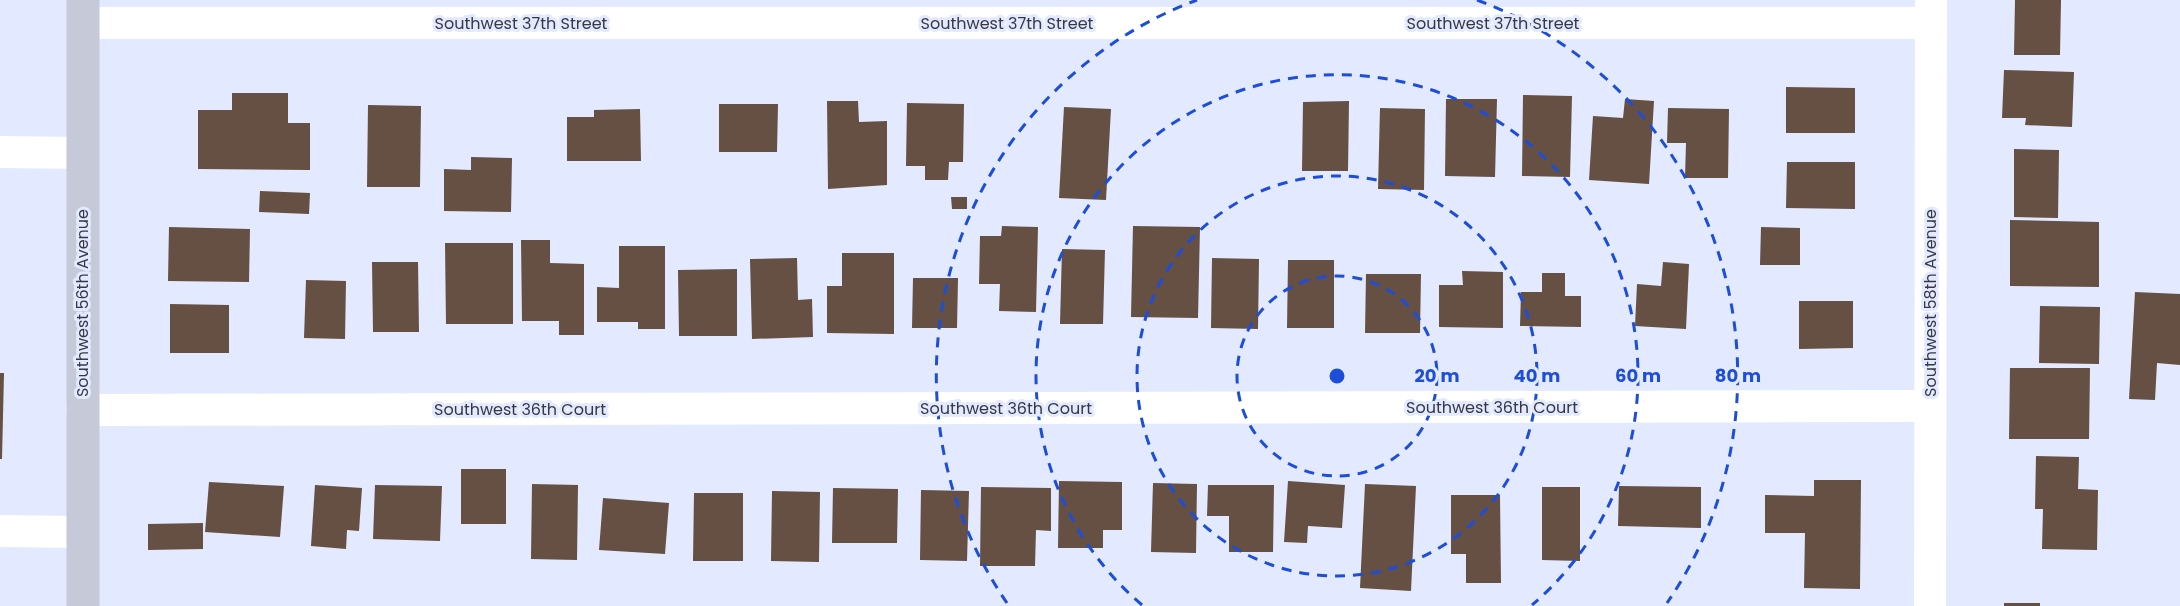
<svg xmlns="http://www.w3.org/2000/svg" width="2180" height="606" viewBox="0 0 2180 606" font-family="Poppins,sans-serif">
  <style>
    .building { fill: #664f43 }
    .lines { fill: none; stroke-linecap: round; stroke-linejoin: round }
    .street { stroke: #fff; stroke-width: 32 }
    .secondary { stroke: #c5c9d8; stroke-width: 33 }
    .ring { fill: none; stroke: #1d4ed8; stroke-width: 3; stroke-dasharray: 10 8 }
    .labels { text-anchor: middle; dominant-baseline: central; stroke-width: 6; stroke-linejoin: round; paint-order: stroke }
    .street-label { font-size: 16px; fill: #363943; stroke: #e3e9fe }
    .centre { fill: #1d4ed8; stroke: #e3e9fe; stroke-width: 3 }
    .ring-label { font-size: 18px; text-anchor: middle; font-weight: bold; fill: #1d4ed8; stroke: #e3e9fe; stroke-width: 6; stroke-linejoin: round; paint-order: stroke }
  </style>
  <rect width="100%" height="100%" fill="#e3e9fe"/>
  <g class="building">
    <polygon points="2015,0 2061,0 2060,55 2014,55"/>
    <polygon points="2004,70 2074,72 2072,127 2025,125 2026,118 2002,118"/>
    <polygon points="1786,87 1855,88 1855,133 1786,133"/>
    <polygon points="232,93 288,93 288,123 310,123 310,170 198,169 198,110 232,110"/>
    <polygon points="1523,95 1572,96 1570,177 1522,176"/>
    <polygon points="1446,99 1497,99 1495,177 1445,176"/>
    <polygon points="1625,99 1654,101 1649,184 1589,180 1593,116 1623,118"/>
    <polygon points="827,101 858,101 859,122 887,121 887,185 828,189"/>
    <polygon points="1349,101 1348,171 1302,171 1303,102"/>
    <polygon points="907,103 964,104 963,162 949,162 948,180 925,180 925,166 906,166"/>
    <polygon points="719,104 778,104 777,152 719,152"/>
    <polygon points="368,105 421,106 420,187 367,187"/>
    <polygon points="1064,107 1111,109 1106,200 1059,198"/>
    <polygon points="1380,108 1425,109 1424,190 1378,189"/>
    <polygon points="1668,108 1729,109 1728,178 1685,178 1686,143 1667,143"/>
    <polygon points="640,109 641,161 567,161 567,117 594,117 594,110"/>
    <polygon points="2014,149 2059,150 2058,218 2014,217"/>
    <polygon points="471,157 512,158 511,212 444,211 444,169 471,170"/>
    <polygon points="1787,162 1855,162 1855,209 1786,208"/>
    <polygon points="260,191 310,193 309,214 259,212"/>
    <polygon points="951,197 967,197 967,209 952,209"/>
    <polygon points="2010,220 2099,222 2099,287 2010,286"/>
    <polygon points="1002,226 1038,227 1036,312 999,311 1000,284 979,284 980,236 1001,236"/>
    <polygon points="1133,226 1200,227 1198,318 1131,317"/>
    <polygon points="169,227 250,229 249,282 168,281"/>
    <polygon points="1761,227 1800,228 1800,265 1760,265"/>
    <polygon points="521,240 550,240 550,263 584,264 584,335 559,335 559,321 522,321"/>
    <polygon points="445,243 513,243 513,324 446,324"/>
    <polygon points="619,246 665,246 665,329 638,329 638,322 597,322 597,287 619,288"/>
    <polygon points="1062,249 1105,250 1103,324 1060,324"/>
    <polygon points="842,253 894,253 894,334 827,333 827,286 842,286"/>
    <polygon points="797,258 798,300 812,299 813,337 752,339 750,259"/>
    <polygon points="1212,258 1259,259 1258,329 1211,328"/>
    <polygon points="1288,260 1334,260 1334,328 1287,328"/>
    <polygon points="372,262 418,262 419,332 373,332"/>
    <polygon points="1663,262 1689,264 1686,329 1635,326 1637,284 1661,286"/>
    <polygon points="737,269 737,336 679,336 678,270"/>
    <polygon points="1462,271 1503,272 1503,328 1439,327 1439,285 1463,285"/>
    <polygon points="1542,273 1565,273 1565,296 1581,296 1581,327 1520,326 1521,292 1542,292"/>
    <polygon points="1366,274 1421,274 1420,333 1365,333"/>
    <polygon points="913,278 958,278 957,328 912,328"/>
    <polygon points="306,280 346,281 345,339 304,338"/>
    <polygon points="2135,292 2180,294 2180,365 2157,363 2155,400 2129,399"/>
    <polygon points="1799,301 1853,301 1853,348 1799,349"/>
    <polygon points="170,304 229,305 229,353 170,353"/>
    <polygon points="2040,306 2100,307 2099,364 2039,363"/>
    <polygon points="2010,368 2090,368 2089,439 2009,439"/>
    <polygon points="0,373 4,373 2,459 0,459"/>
    <polygon points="2036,456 2079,457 2078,489 2098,490 2097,550 2042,549 2043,509 2035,509"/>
    <rect x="461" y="469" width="45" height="55"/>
    <polygon points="1814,480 1861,480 1860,589 1804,588 1805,533 1765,533 1765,495 1814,496"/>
    <polygon points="1059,481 1122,482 1122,530 1103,530 1103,548 1058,548"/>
    <polygon points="1288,481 1345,485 1342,528 1308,526 1307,543 1284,542"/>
    <polygon points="209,482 284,486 280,537 205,532"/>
    <polygon points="1153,483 1197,484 1196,553 1151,552"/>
    <polygon points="532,484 578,485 577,560 531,559"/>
    <polygon points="1365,484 1416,486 1411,591 1360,588"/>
    <polygon points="315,485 362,488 359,531 347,530 346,549 311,546"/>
    <polygon points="375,485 442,486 440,541 373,539"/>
    <polygon points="1208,485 1274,485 1273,552 1229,552 1229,516 1207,516"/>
    <polygon points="1619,486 1701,487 1701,528 1618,526"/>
    <polygon points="981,487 1051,488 1051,531 1036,530 1035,566 980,566"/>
    <polygon points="1542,487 1580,487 1580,561 1542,560"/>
    <polygon points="833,488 898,489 897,543 832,543"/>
    <polygon points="921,490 969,491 967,561 920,560"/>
    <polygon points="772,491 820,492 819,562 771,561"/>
    <polygon points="694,493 743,493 743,561 693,561"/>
    <polygon points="1451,495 1500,495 1501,583 1466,583 1466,554 1451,554"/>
    <polygon points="603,498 669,503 665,554 599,550"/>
    <polygon points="203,523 203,549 148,550 148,524"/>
    <rect x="2004" y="603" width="36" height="3"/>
  </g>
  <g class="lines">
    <g class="street">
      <polyline points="83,23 1931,23"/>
      <polyline points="0,152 83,153"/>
      <polyline points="82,410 1930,406"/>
      <polyline points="0,531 82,532"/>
      <polyline points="1930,606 1931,0"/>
    </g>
    <polyline class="secondary" points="83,0 83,606"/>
  </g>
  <g class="ring">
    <circle cx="1337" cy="376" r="100"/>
    <circle cx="1337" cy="376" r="200"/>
    <path d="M1142 605A301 301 0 1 1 1532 605"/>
    <path d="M1007 603A401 401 0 0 1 1197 0M1477 0A401 401 0 0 1 1667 603"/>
  </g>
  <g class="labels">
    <g class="street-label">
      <text x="521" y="23">Southwest 37th Street</text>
      <text x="1007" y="23">Southwest 37th Street</text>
      <text x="1493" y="23">Southwest 37th Street</text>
      <text transform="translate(82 303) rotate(-90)">Southwest 56th Avenue</text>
      <text transform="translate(1930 303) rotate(-90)">Southwest 58th Avenue</text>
      <text x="1492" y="407">Southwest 36th Court</text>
      <text x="1006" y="408">Southwest 36th Court</text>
      <text x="520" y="409">Southwest 36th Court</text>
    </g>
  </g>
  <circle cx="1337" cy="376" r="9" class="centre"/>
  <g class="ring-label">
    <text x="1437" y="382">20 m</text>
    <text x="1537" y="382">40 m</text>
    <text x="1638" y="382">60 m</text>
    <text x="1738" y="382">80 m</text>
  </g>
</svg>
